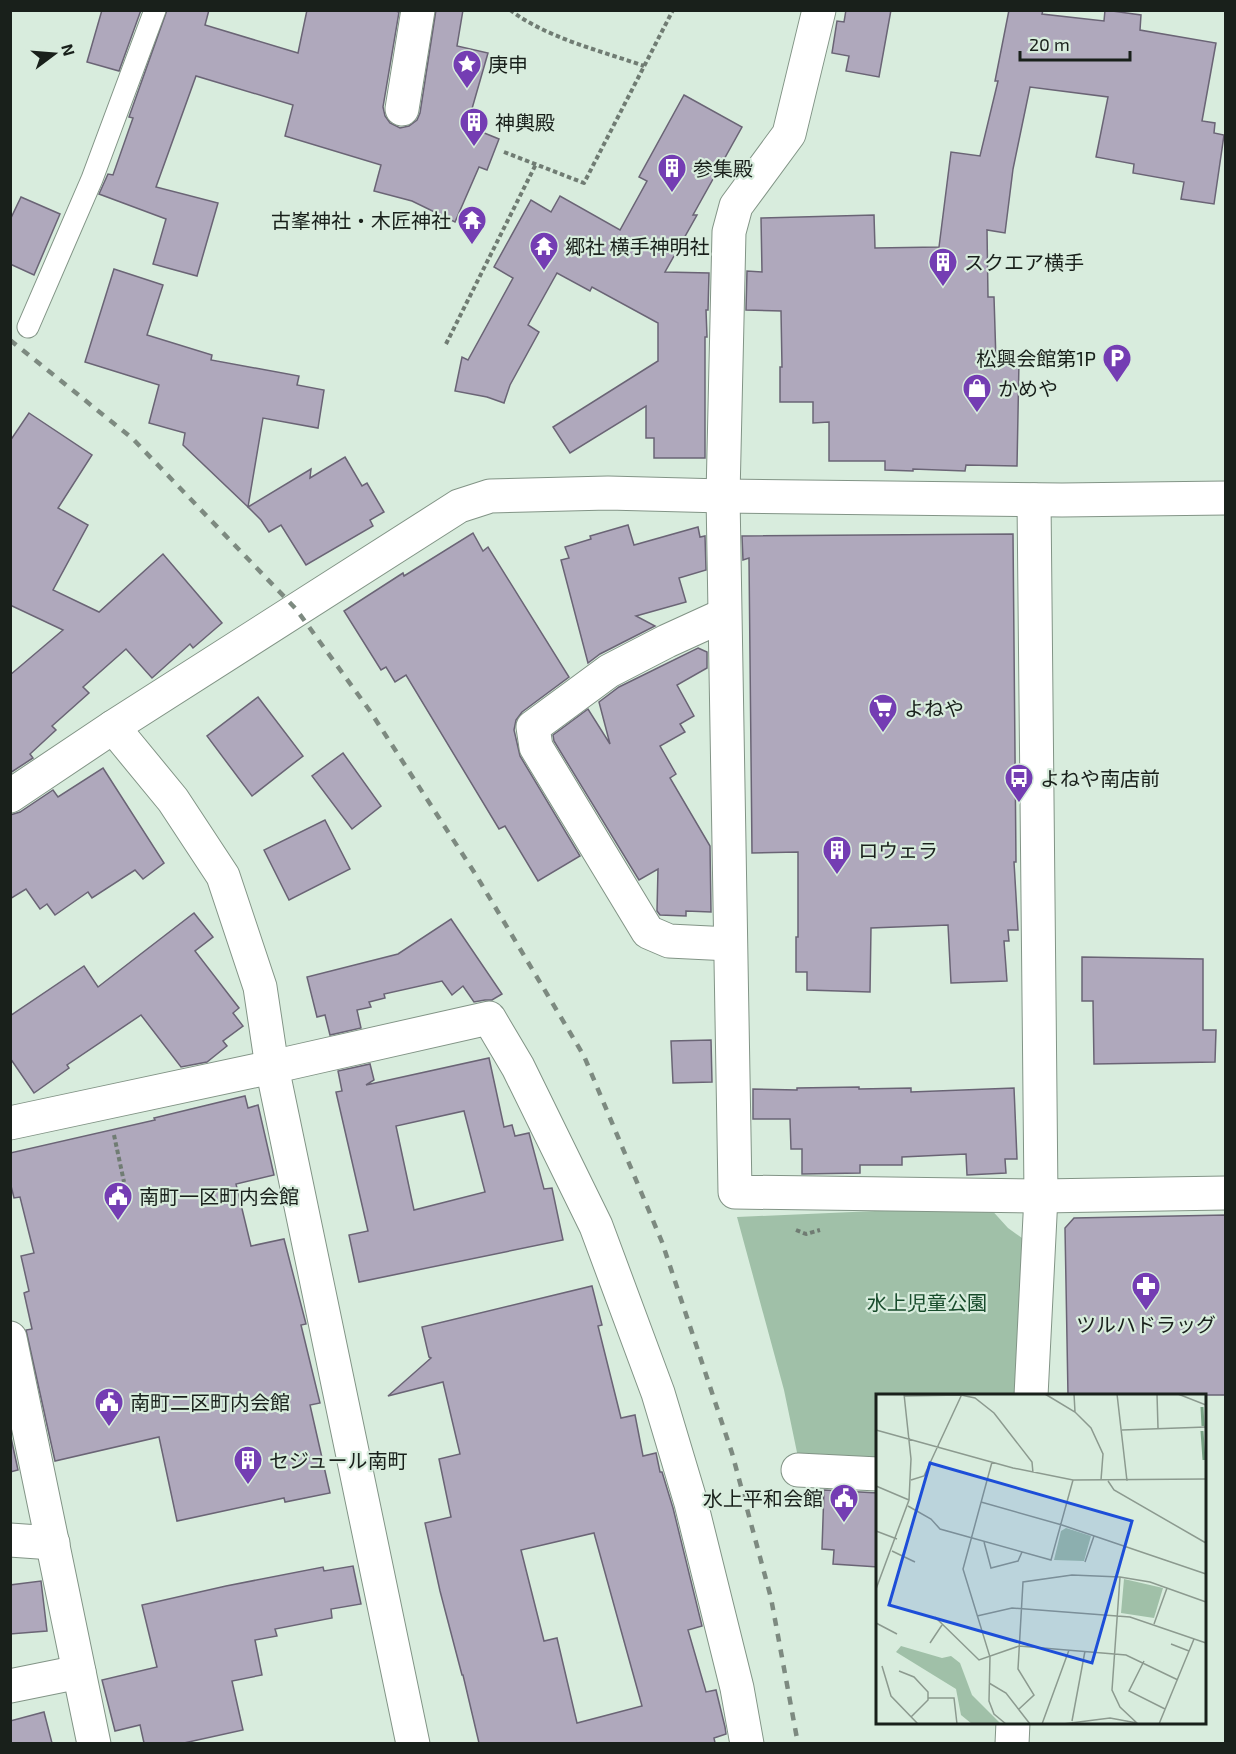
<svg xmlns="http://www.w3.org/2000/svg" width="1236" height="1754" viewBox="0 0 1236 1754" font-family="'Exo 2','Noto Sans JP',sans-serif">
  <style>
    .green { fill: #a0c0a8 }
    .building { fill: #afa8bc; stroke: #6a6475; stroke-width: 1.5; fill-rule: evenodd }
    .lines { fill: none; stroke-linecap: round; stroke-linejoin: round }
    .lane-casing { stroke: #829486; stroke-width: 23 }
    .street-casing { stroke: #829486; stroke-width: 35 }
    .secondary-casing { stroke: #829486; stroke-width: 35 }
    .path { stroke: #707c73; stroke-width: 4; stroke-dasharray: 4.5 3; stroke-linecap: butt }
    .lane { stroke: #fff; stroke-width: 21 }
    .street { stroke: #fff; stroke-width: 33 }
    .secondary { stroke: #fff; stroke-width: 33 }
    .rail { stroke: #7d8a80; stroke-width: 4.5; stroke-dasharray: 8 8; stroke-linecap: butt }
    .labels { text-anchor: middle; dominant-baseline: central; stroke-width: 4.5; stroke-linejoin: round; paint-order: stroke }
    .poi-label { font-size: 20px; fill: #19201b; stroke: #d8ecdd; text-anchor: start }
    .park-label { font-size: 20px; fill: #174b2b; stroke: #d8ecdd }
    .inset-river { fill: none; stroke: #77a384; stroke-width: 3 }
    .inset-road { fill: none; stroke: #8c9a8f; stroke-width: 1.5 }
    .view { fill: #1d4ed8; fill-opacity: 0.15; stroke: #1d4ed8; stroke-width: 3 }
    .inset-edge { fill: none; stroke: #19201b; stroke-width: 3 }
  </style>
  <rect width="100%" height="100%" fill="#d8ecdd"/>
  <polygon class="green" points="988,1206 1008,1228 1022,1238 1017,1395 878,1396 877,1464 799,1462 784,1390 737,1217"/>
  <g class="building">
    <polygon points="102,10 141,10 119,71 87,62"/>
    <polygon points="167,10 209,10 205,25 298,53 307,10 392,10 399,12 383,107 385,116 390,123 400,128 409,126 417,120 420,113 436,10 463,10 457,46 488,53 467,126 499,139 487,170 479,167 455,222 412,201 374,191 381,165 285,136 293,105 196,76 156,187 218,203 197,276 153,264 166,219 99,194 108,174 113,175 133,118 129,117"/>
    <polygon points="846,10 891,10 879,77 846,71 849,56 832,53 837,21 844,22"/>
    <polygon points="1009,10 1043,10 1042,14 1104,21 1105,10 1141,15 1140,30 1216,43 1202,121 1215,123 1214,133 1224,135 1214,204 1181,199 1184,182 1133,173 1134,164 1096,157 1108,97 1030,87 1013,169 1005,233 987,230 988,297 994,297 996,361 1019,361 1017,466 966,465 965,471 913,469 913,471 885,470 885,461 829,461 829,422 813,423 813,402 780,402 780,367 782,367 781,311 746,310 747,271 762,272 761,218 874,215 875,248 939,247 951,152 980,156 998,81 995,81"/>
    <polygon points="684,95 742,127 693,215 697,215 665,272 709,273 708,310 706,310 707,337 705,337 705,458 654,458 654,438 646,438 646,406 570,453 553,427 658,361 658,323 592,287 590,291 557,273 528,325 539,332 510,385 504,403 487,397 455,391 462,357 468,360 513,278 494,267 531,200 551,212 560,196 620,230 647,181 639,177"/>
    <polygon points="21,197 60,214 34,275 10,264 10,220"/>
    <polygon points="114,269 163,285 147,335 212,355 211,360 299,376 297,385 324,390 318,428 263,418 248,507 183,445 185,433 149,423 159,385 85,362"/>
    <polygon points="29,413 92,455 58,508 88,525 53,590 99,612 163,554 222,623 193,648 190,644 152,678 126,649 83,687 89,693 52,726 56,730 30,754 33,758 10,773 10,675 63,630 10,605 10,441"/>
    <polygon points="345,457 362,486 367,483 384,512 370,520 373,526 306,565 281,525 269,532 261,520 248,507 311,469 310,478"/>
    <polygon points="628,525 634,545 698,527 700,537 705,536 706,570 679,578 686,602 636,616 655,626 600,654 588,663 561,560 569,558 565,547 591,539 590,536"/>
    <polygon points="473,533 483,551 488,547 569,677 522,712 516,720 514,730 520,756 580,856 538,881 505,826 499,829 406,675 395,682 386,667 381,670 344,611 403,573 404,576"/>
    <polygon points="1013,534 1016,862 1014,862 1018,930 1008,930 1009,941 1004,941 1007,981 951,983 948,925 871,928 870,992 807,990 807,972 796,972 796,937 798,937 798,852 752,853 749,558 743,560 742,536"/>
    <polygon points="698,648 707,652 707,668 677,685 694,716 680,724 685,732 660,746 676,774 670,778 710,846 711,912 686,911 686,916 660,915 657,911 658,869 639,880 554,741 553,735 588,709 610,744 599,702 619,687"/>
    <polygon points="258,697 303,756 252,796 207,736"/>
    <polygon points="343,753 381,806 352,829 312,776"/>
    <polygon points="103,768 164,863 143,879 135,870 92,898 88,892 55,915 47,904 40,909 26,889 10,899 10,815 20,812 53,790 58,797"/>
    <polygon points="325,820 350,869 289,900 264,850"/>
    <polygon points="194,913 213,937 195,951 239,1008 233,1013 243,1026 223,1041 227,1046 207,1062 181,1067 141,1015 67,1065 69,1068 34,1093 10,1058 10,1016 84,966 98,987"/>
    <polygon points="451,919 502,994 492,1000 485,1000 474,1002 463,986 452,995 442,981 384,994 385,998 369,1002 371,1007 357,1010 361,1028 330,1035 325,1015 317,1017 307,977 398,954"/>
    <polygon points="1082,957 1203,959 1203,1030 1216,1030 1215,1062 1094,1064 1093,1001 1082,1001"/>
    <polygon points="711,1040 712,1082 673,1083 671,1041"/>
    <path d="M489 1058 504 1127 512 1125 515 1136 529 1133 544 1189 552 1188 563 1240 359 1282 349 1235 368 1231 336 1092 342 1091 338 1071 370 1064 374 1080 366 1085ZM464 1111 485 1192 414 1210 396 1126Z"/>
    <polygon points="859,1087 859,1089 911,1088 911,1092 1014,1088 1017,1159 1005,1159 1006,1173 967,1175 966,1154 902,1157 902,1165 860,1165 860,1173 802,1174 802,1149 791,1149 790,1119 753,1119 753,1089 797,1090 797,1088"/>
    <polygon points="245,1096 248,1108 258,1105 274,1175 236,1184 251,1246 284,1239 306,1324 301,1325 320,1403 310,1405 330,1493 285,1502 284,1498 177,1521 159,1437 55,1461 26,1330 32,1329 24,1293 29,1291 21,1256 34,1253 20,1197 14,1198 10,1182 10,1153 155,1120 154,1118"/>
    <polygon points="1226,1215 1226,1395 1068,1395 1065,1228 1074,1218"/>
    <path d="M592 1286 602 1325 598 1326 621 1418 635 1415 643 1456 656 1453 660 1472H662L673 1508 702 1626 688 1630 706 1692 716 1690 725 1727 726 1734 714 1738 715 1743H479L463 1675H462L440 1591 425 1523 451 1517 439 1459 460 1454 443 1382 388 1396 431 1358 429 1357 422 1327ZM594 1533 642 1706 577 1723 557 1638 544 1641 521 1550Z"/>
    <polygon points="10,1433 18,1470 10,1472"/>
    <polygon points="824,1490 878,1493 878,1567 833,1564 834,1550 822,1549"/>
    <polygon points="353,1566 361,1604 331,1609 332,1618 275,1629 277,1636 255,1640 262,1675 232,1681 243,1730 184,1743 144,1743 140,1725 115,1731 102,1680 157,1667 142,1605 226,1586 323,1567 324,1571"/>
    <polygon points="41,1581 47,1631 10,1634 10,1585"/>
    <polygon points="44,1712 52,1743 10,1743 10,1721"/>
  </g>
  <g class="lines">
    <g class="lane-casing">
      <polyline id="lane" points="28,327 92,179 155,10"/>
    </g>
    <g class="street-casing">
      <g id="street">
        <polyline points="819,10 789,134 736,206 729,232 723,496 735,1192 1041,1196 1226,1193"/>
        <polyline points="402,109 418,10"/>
        <polyline points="724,615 667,641 609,671 533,727 536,747 648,932 669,941 730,944"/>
        <polyline points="10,796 113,727 459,506 490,496 608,493 723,496 1062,500 1226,498"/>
        <polyline points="10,1123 272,1067 489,1018 518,1067 596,1226 658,1393 691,1503 737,1688 747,1744"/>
        <polyline points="10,1338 94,1744"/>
        <polyline points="1031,1396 1041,1196 1034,500"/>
        <polyline points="798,1470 878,1474"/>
        <polyline points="10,1540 53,1543"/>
        <polyline points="10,1686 79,1672"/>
        <polyline points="1012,1744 1013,1722"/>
      </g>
    </g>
    <g class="secondary-casing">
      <polyline id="secondary" points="113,727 173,800 223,876 260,987 272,1067 413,1744"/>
    </g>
    <g class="path">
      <path d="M510 10C549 39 599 50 644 66"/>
      <polyline points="504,152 584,183 673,10"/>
      <polyline points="446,344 536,164"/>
      <polyline points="114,1135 124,1182"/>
      <polyline points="796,1230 806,1234 820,1230"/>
    </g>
    <use href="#lane" class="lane"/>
    <use href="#street" class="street"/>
    <use href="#secondary" class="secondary"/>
    <polyline class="rail" points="10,340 132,438 296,609 370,711 476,875 584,1056 662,1242 732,1453 771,1598 798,1744"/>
  </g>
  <defs>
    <g id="sight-pin" transform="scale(1.5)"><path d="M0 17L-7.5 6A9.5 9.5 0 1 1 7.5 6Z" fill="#743db3" stroke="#d8ecdd"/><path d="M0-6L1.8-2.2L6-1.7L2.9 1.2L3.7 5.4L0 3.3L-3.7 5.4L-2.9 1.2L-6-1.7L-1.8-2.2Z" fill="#fff"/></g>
    <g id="building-pin" transform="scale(1.5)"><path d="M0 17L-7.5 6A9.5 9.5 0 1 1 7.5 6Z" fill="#743db3" stroke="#d8ecdd"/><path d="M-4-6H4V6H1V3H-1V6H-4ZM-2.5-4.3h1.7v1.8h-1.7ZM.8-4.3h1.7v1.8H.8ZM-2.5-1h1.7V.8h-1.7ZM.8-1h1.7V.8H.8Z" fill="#fff"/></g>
    <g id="temple-pin" transform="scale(1.5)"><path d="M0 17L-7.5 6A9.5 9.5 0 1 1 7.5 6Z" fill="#743db3" stroke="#d8ecdd"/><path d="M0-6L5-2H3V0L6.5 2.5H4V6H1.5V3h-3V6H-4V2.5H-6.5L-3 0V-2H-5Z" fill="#fff"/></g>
    <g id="parking-pin" transform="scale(1.5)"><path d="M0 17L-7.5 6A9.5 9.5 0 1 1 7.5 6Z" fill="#743db3" stroke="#d8ecdd"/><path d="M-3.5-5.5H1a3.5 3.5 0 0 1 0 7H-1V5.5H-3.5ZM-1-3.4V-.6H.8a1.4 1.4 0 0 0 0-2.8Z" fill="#fff"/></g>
    <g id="shop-pin" transform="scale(1.5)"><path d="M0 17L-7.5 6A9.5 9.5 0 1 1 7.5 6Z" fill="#743db3" stroke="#d8ecdd"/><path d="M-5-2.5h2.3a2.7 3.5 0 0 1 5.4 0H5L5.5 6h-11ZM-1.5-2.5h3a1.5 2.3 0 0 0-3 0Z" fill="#fff"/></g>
    <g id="supermarket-pin" transform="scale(1.5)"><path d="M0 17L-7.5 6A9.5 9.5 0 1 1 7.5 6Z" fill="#743db3" stroke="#d8ecdd"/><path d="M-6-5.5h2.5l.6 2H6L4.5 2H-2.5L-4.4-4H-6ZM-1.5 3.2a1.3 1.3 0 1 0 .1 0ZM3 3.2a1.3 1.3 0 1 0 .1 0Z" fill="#fff"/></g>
    <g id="bus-pin" transform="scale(1.5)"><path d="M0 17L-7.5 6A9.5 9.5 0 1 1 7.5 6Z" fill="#743db3" stroke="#d8ecdd"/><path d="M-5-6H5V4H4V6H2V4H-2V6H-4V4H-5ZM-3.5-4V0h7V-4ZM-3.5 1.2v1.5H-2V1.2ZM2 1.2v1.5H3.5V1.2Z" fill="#fff"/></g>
    <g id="civic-pin" transform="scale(1.5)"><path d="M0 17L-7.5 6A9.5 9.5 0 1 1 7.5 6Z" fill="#743db3" stroke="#d8ecdd"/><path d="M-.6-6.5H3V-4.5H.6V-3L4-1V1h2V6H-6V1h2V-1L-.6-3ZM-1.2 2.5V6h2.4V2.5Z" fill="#fff"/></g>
    <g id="pharmacy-pin" transform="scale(1.5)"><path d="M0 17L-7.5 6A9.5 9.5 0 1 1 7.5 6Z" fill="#743db3" stroke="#d8ecdd"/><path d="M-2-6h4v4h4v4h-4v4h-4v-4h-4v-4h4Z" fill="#fff"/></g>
  </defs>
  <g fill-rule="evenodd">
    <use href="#sight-pin" x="467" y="64"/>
    <use href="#building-pin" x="474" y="122"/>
    <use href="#building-pin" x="672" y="168"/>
    <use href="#temple-pin" x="472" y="220"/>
    <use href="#temple-pin" x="544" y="246"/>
    <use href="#building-pin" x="943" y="262"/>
    <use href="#parking-pin" x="1117" y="358"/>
    <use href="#shop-pin" x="977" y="388"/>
    <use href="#supermarket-pin" x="883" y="708"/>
    <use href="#bus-pin" x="1019" y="778"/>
    <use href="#building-pin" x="837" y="850"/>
    <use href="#civic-pin" x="118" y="1196"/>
    <use href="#pharmacy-pin" x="1146" y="1286"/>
    <use href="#civic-pin" x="109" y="1402"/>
    <use href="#building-pin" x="248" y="1460"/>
    <use href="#civic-pin" x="844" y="1498"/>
  </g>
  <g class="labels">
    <g class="poi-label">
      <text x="488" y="64">庚申</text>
      <text x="495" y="122">神輿殿</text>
      <text x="693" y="168">参集殿</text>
      <text x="451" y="220" text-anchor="end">古峯神社・木匠神社</text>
      <text x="565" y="246">郷社 横手神明社</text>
      <text x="964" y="262">スクエア横手</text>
      <text x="1096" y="358" text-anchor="end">松興会館第1P</text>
      <text x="998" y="388">かめや</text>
      <text x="904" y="708">よねや</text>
      <text x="1040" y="778">よねや南店前</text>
      <text x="858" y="850">ロウェラ</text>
      <text x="139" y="1196">南町一区町内会館</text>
      <text x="1146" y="1324" text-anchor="middle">ツルハドラッグ</text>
      <text x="130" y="1402">南町二区町内会館</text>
      <text x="269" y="1460">セジュール南町</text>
      <text x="823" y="1498" text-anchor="end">水上平和会館</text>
    </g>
    <g class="park-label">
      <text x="927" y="1302">水上児童公園</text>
    </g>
  </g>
  <g transform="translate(876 1394)">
    <rect width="330" height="330" fill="#d8ecdd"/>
    <path d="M190 134 215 142 208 167 178 166 185 137ZM248 185 287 194 278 224 245 219ZM25 252 66 264 75 262 84 269 96 301 125 330H96L85 321 80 295 20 258Z" fill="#a0c0a8"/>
    <path class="inset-river" d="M326 13 327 32M326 37 328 66"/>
    <path class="inset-road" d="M169 0 199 18 215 34 227 60 225 86M198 0 199 18M241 0 251 87M281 0 282 34M302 0 330 11V23M28 2 85 1 99 4 118 19 156 68 157 79M0 36 137 74 197 86 330 85M246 36 330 33M116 68 87 175 114 263 113 307 118 320 130 330M35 86 48 82 86 0M232 87 238 96 330 149M0 92 33 106M105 108 186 131 330 180M32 112 55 125 64 135 175 166 197 86M0 137 21 145M108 148 115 174 142 167 146 158M16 157 39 168M209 168 218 142M244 183 236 296 244 313 262 330M0 195 33 106 35 65 28 0M101 222 136 214 254 223 330 249M59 223 103 266 143 252 250 261 302 286M0 229 21 240M278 230 291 194M54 249 66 231M295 250 313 257M268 267 253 297 289 315M6 272 15 302 42 330M23 277 38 283 52 298V306L35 323M113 289 130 299 154 330M52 304H78L81 330M143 315 158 301 142 275 147 188 196 181 244 183 274 188 330 208M196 327 209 257M166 330 193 256M187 330 234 324 261 329M283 330 318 245"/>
    <path class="view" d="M54 69 256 127 216 269 13 211Z"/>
    <rect width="330" height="330" class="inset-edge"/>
  </g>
  <rect width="1236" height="1754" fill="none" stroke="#19201b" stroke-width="24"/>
  <g transform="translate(54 54) rotate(74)" stroke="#d8ecdd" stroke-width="4.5" paint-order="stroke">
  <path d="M0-4.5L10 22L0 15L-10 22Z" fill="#19201b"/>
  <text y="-9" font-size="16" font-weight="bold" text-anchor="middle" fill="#19201b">N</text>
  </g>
  <path d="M1020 51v9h110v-9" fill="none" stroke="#19201b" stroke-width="3"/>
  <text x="1029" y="51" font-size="18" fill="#19201b" stroke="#d8ecdd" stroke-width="4.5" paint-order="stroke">20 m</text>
</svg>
